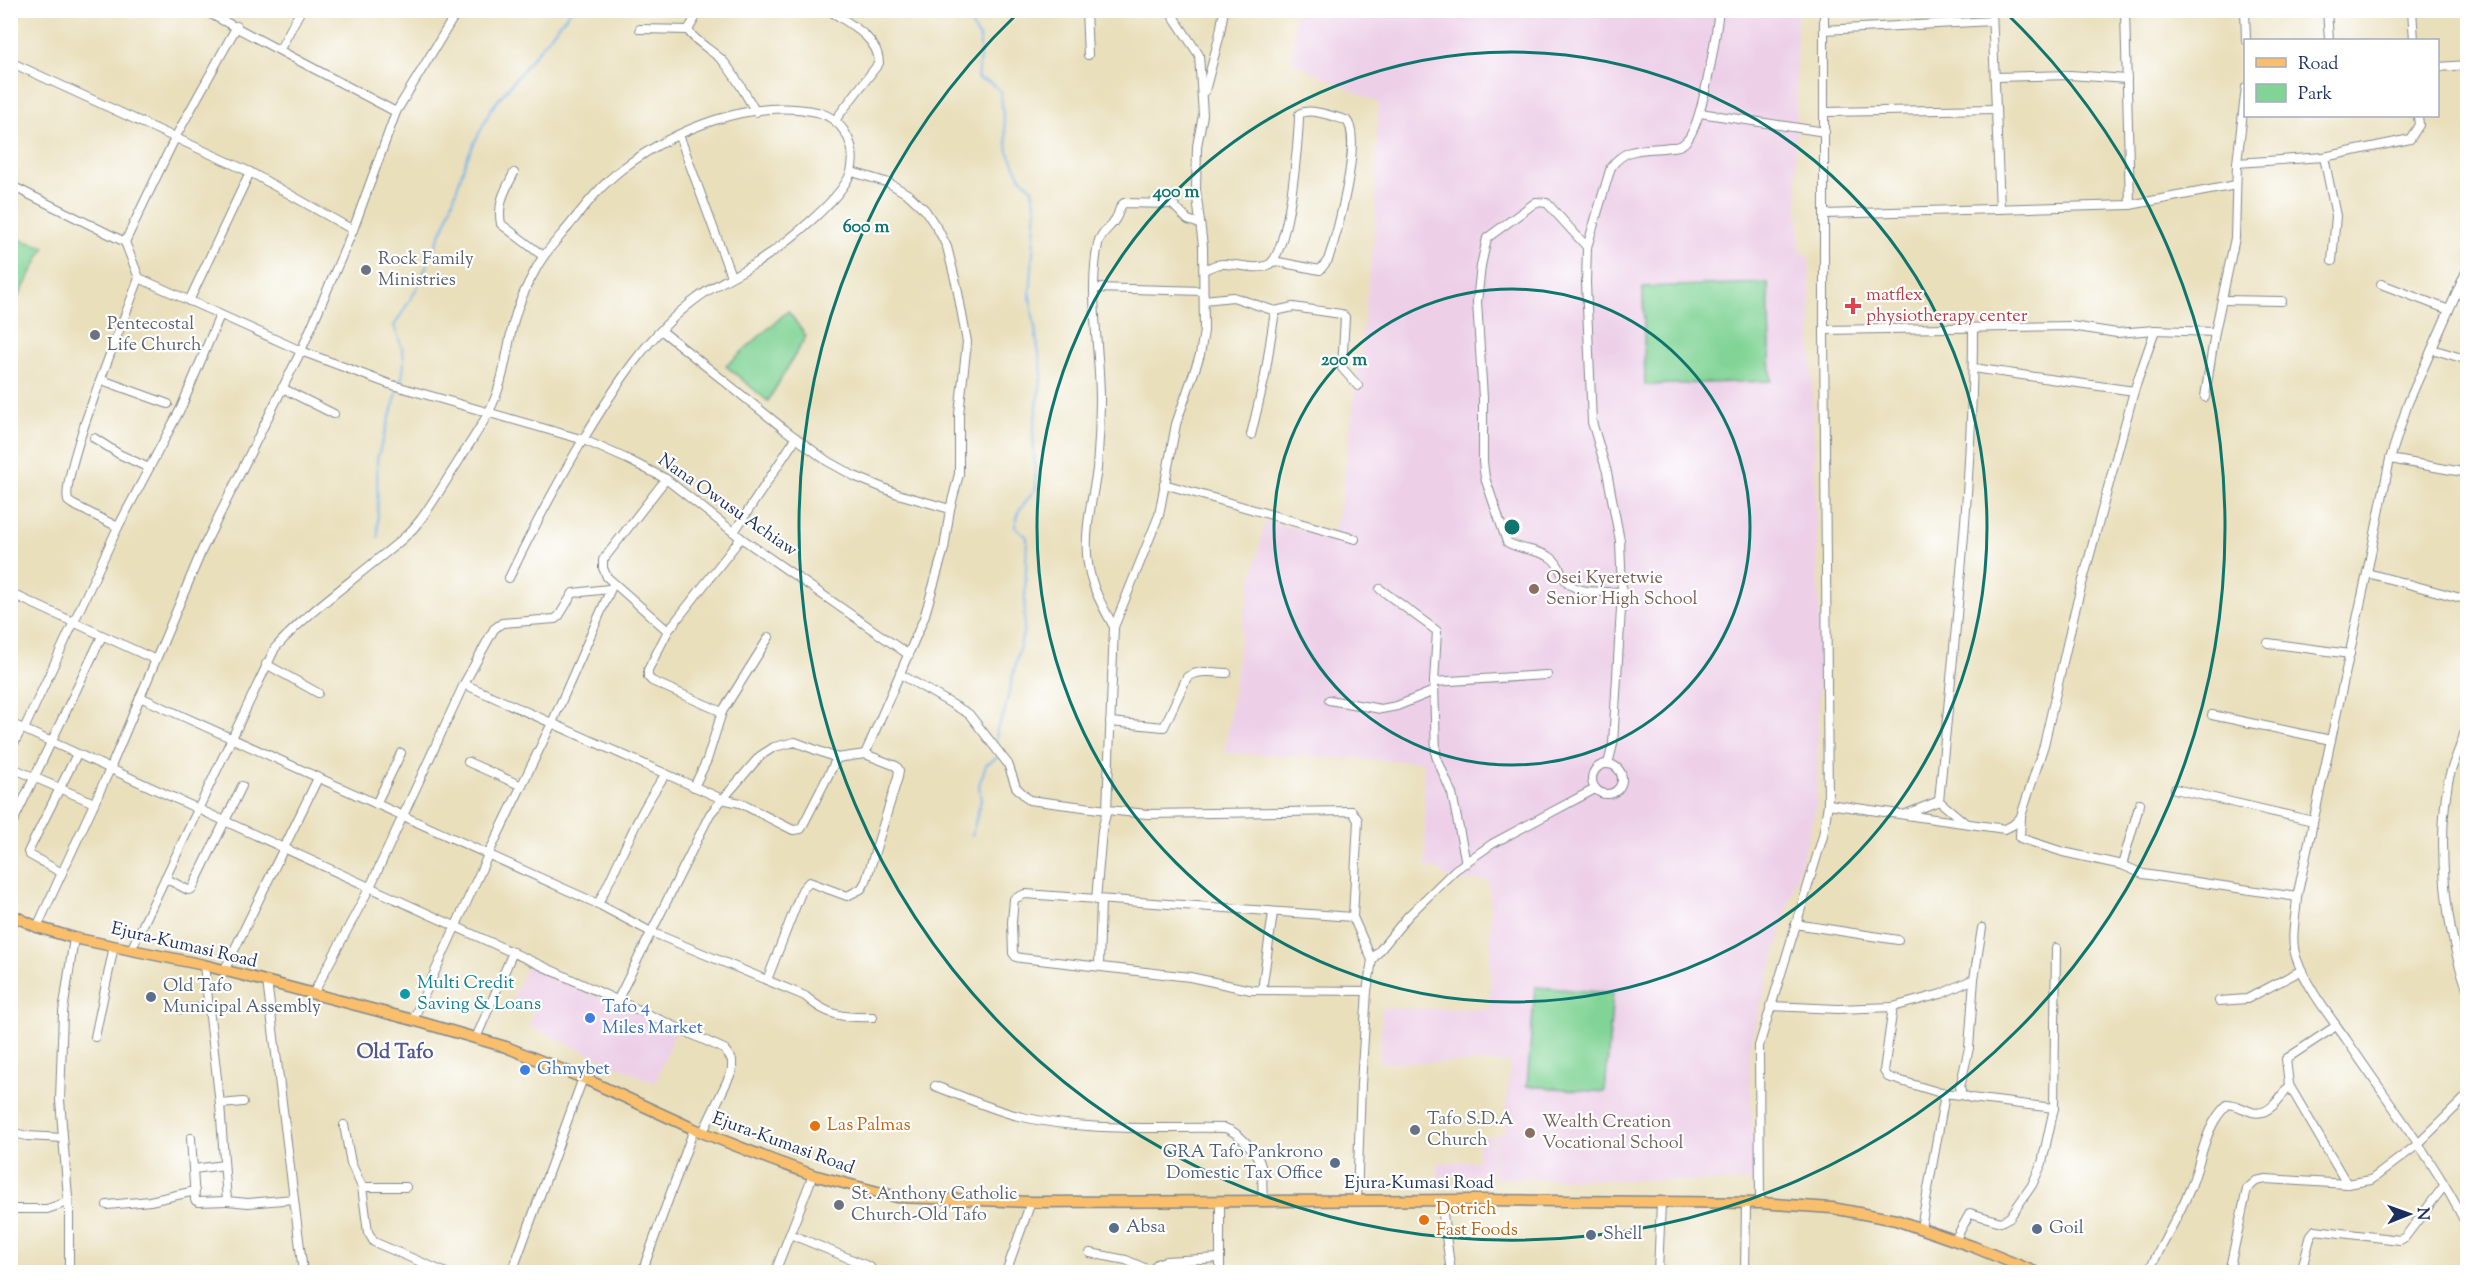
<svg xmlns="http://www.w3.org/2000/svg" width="2478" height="1283" viewBox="0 0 2478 1283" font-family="'Sorts Mill Goudy',serif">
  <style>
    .built { fill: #edd0e8 }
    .green { fill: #82d496; stroke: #4e827a; stroke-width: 1.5 }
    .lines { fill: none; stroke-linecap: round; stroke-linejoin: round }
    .stream { stroke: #74b4e8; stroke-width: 2 }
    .minor-casing { stroke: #82878c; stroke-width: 10 }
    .major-casing { stroke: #82878c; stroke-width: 13 }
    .minor { stroke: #fff; stroke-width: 8 }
    .major { stroke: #f9bf6d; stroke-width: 10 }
    .ring { fill: none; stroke: #0f766e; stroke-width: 3 }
    .worship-dot { fill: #6b7280; stroke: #fff; stroke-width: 2 }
    .health-dot { fill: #e0444e; stroke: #fff; stroke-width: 2 }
    .education-dot { fill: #8d6e63; stroke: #fff; stroke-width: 2 }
    .culture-dot { fill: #0f9aa8; stroke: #fff; stroke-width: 2 }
    .service-dot { fill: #5c6f8a; stroke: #fff; stroke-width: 2 }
    .shop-dot { fill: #3f7fe0; stroke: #fff; stroke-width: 2 }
    .food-dot { fill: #e8710a; stroke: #fff; stroke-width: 2 }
    .labels { text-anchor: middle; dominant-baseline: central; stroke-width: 4.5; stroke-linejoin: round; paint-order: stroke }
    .worship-label { font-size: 18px; fill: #5b616d; stroke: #fff; text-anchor: start }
    .health-label { font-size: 18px; fill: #be3a42; stroke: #fff; text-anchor: start }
    .street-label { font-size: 18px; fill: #1b2f5e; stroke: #fff }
    .education-label { font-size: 18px; fill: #785e54; stroke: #fff; text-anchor: start }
    .culture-label { font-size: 18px; fill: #0d838f; stroke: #fff; text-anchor: start }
    .service-label { font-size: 18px; fill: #4e5e75; stroke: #fff; text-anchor: start }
    .shop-label { font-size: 18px; fill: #366cbe; stroke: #fff; text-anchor: start }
    .food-label { font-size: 18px; fill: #c56008; stroke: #fff; text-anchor: start }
    .neighbourhood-label { font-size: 20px; font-weight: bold; fill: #54578b; stroke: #fff }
    .centre { fill: #0f766e; stroke: #fff; stroke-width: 3 }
    .ring-label { font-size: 18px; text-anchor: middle; font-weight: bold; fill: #0f766e; stroke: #fff; stroke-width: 4.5; stroke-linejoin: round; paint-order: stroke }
  </style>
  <rect width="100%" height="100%" fill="#fff"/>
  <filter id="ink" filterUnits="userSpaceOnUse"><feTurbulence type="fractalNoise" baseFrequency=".0167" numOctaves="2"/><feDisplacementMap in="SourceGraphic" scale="12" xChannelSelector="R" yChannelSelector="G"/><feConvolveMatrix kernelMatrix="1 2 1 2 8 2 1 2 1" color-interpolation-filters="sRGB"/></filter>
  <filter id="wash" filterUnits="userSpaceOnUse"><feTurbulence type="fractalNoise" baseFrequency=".008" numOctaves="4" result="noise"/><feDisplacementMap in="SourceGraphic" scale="24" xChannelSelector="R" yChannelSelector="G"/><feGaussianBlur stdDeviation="1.35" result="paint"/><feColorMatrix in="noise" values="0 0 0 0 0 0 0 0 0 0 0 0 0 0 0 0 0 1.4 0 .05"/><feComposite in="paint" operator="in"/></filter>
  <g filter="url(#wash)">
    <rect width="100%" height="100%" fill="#e9dfbb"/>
    <g class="built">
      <polygon points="1295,11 1797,11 1796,155 1800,251 1809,257 1820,646 1818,747 1816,809 1749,1047 1754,1182 1495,1178 1495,1134 1504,1133 1510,1063 1379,1062 1382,1008 1490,1009 1491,907 1488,880 1452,882 1439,870 1426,867 1423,762 1225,753 1242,626 1265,521 1332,537 1342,496 1375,230 1378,103 1292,62"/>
      <polygon points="527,966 676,1030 655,1083 529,1026 534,1010 512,999"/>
      <polygon points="1478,1136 1493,1137 1494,1175 1437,1176 1437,1163 1478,1161"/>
    </g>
    <g class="green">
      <polygon points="11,237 45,247 11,311 10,237"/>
      <polygon points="1768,283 1771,381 1645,385 1643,287"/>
      <polygon points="788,311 806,336 768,401 726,366"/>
      <polygon points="1535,987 1613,993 1605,1092 1527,1086"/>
    </g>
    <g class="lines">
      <g class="stream">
        <polyline points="962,10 980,39 980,57 977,78 989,82 1000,90 1008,151 1020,176 1032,189 1036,208 1030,297 1042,373 1033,433 1036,488 1018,512 1015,527 1027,537 1024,629 1004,713 997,728 996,744"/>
        <path d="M400 384C408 359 403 349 394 326L416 290 447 219 466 160 491 109 571 10"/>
        <polyline points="378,537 377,459 398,390"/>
        <polyline points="972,835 981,800 979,785 986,765 998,757"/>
      </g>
    </g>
  </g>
  <g filter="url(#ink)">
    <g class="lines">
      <g class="minor-casing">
        <g id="minor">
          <polyline points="203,10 396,112"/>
          <polyline points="443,10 453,17"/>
          <path d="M829 10C848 23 879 38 879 63L836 119"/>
          <polyline points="1086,10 1088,55"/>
          <polyline points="1169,10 1199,55 1203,115 1197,146 1196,190 1203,246 1204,331 1200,355 1176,424 1159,515 1114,627 1107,810 1147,814 1352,811 1358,820 1353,917 1372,960"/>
          <polyline points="1992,10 2000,209"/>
          <polyline points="2125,10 2130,205"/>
          <polyline points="2245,10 2246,40"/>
          <polyline points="2327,10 2329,40"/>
          <polyline points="2412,10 2414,40"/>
          <polyline points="640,29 688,30"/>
          <path d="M688 30C692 39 714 52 723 61 737 77 745 94 756 112"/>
          <polyline points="688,30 700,10"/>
          <polyline points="1824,30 1992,21"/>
          <polyline points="280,49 301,10"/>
          <polyline points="10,62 250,172 353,230"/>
          <polyline points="2438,67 2468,65"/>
          <polyline points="1995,77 2070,75 2127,79"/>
          <polyline points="1205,91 1219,38 1224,10"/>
          <polyline points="1825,112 1996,109"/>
          <polyline points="1700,113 1825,132"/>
          <polyline points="679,135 731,276"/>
          <polyline points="2324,157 2336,216 2332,261"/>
          <polyline points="2237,163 2324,157 2401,141 2410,139 2419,125 2418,116"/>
          <polyline points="852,172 889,183 909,195 925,210 939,231 947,247 957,287 967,342 959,414 959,474 950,509 944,549 924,618 865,754"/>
          <path d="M514 173C505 190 497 203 501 224L543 256"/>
          <polyline points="10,185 125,242 139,278 301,351 389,384 584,440 629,460 666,479 741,538 909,655"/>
          <polyline points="1825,214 2130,205 2236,185"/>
          <polyline points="125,242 176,136 237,26"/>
          <path d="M1587 247 1547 203 1536 202 1487 238 1481 266 1477 302 1483 398V462L1485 478 1507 542C1520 550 1534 549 1548 556 1557 560 1560 570 1564 578 1575 596 1604 591 1622 592"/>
          <path d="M2468 267 2408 403 2390 459 2367 573 2297 897C2296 916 2290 939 2296 957 2306 986 2328 1014 2346 1039 2386 1099 2437 1164 2468 1228"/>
          <path d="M1204 270C1210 267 1216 264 1222 264 1236 263 1255 271 1268 265 1289 256 1299 138 1299 114 1311 107 1333 117 1346 120 1364 137 1336 237 1328 260L1320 270 1273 261"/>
          <polyline points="2381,284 2449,310"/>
          <polyline points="1096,288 1203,291"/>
          <polyline points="1204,300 1233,297 1275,311 1293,307 1341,314 1345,317 1342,368 1358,386"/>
          <polyline points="2222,300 2282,301"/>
          <polyline points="189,301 250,172"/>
          <polyline points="1824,330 2071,326 2117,333 2155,330 2215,332"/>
          <polyline points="662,331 784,429 827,461 854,476 898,494 950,509"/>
          <polyline points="2432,349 2468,360"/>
          <polyline points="1973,368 2134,391"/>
          <polyline points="102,380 168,404"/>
          <polyline points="282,388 334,414"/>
          <polyline points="2205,397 2215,332 2235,238 2237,163 2246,87"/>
          <polyline points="1251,435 1265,376 1275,311"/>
          <polyline points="94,438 119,454 149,468"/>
          <polyline points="2390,459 2468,473"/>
          <polyline points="666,479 603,560 603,568 607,577 668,631"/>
          <polyline points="1164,484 1355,539"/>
          <path d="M118 527 72 504 68 501C60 472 126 316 139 278"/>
          <polyline points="734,532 796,438"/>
          <polyline points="2367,573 2468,600"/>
          <polyline points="1380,589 1437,631 1434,682 1436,756 1452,794 1466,863"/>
          <polyline points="10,593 156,660"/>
          <path d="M1114 627C1101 604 1089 583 1087 555 1085 526 1093 497 1097 469 1099 446 1100 422 1100 400 1100 349 1088 295 1098 244 1100 232 1111 228 1116 218 1120 212 1118 207 1124 203L1172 204 1188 220 1200 224"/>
          <polyline points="2268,643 2350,654"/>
          <polyline points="266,664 318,693"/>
          <polyline points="900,674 969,714 1008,764 1016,787 1029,800 1107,810 1102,830 1096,900"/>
          <polyline points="1434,682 1547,675"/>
          <polyline points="464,684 722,799 740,803 793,830 801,829 837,758"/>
          <path d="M140 697 598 904 651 932 805 996C827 1016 844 1018 873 1017"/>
          <polyline points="1329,700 1381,709 1397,706 1434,691"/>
          <path d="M2468 711C2467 719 2466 727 2464 734 2460 750 2451 766 2448 782 2437 845 2445 931 2468 991"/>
          <polyline points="722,712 652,681 648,677 648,670 668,631 741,538"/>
          <polyline points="2212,715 2331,740"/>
          <path d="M1110 722 1164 727 1187 677C1199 670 1213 672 1227 673"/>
          <polyline points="10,723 724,1049 732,1060 732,1071 703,1132"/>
          <polyline points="24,729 118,527 181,408 220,315"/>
          <polyline points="10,751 22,728"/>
          <polyline points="468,762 522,786"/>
          <circle cx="1607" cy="779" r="15"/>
          <path d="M1608 764 1613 744 1622 592 1620 541 1607 472 1592 422 1586 283 1587 247 1611 167C1627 145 1646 151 1670 147 1674 147 1680 147 1683 144 1702 133 1716 35 1719 10"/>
          <polyline points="10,767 94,803"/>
          <polyline points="694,787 707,760 722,712 769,637"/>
          <polyline points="2175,789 2313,821"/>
          <path d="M1939 801C1954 643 1973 486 1973 328"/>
          <polyline points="1939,801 1964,822"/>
          <polyline points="2140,803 2122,865 2063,852 2020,838 2021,816 2044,745 2075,610 2134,391 2155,330"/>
          <polyline points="376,804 401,753"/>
          <polyline points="1828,804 2005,829 2013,825 2021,817"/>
          <polyline points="1906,814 1939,801"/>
          <polyline points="10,828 102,636"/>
          <polyline points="2122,865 2143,874 2297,897"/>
          <polyline points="62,873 30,855 28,852 77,754"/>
          <polyline points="165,878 188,890 192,889 242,786"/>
          <path d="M598 904C621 861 636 814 666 774"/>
          <polyline points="1353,917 1025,894 1014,899 1012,922 1013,953 1016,957 1021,958 1190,977 1251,990 1367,991"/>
          <polyline points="1795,924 1898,940"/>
          <polyline points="37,927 110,769 202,550 301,351 353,230 396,112 458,10"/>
          <path d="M131 950 275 648C304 616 340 590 373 563 390 549 408 537 421 519 435 500 447 479 460 459 474 436 490 415 498 390 506 367 508 343 514 320 519 301 528 283 537 267 545 252 557 240 568 227 584 207 601 185 622 169 675 129 750 98 817 112 841 118 856 142 852 167 849 195 782 246 758 262 737 275 715 284 696 299 647 335 615 387 584 438 557 484 532 530 509 578"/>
          <polyline points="204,965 220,1104"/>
          <polyline points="1099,965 1101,900"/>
          <polyline points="224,971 318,778"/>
          <polyline points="1974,979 1969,1048 1960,1087 1962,1095 1971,1098 2054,1108 2056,948"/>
          <polyline points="267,981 303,1272"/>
          <polyline points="1262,990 1273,913"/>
          <polyline points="313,994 370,887 464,684 494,629 502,623 555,619 559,616 573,593 609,589"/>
          <polyline points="618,999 710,814 760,756 774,747 795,742 837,758 865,754 896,766 899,770 898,777 866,881 861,889 847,896 809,882 802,890 767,980"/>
          <polyline points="2219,1001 2247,999 2302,970"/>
          <polyline points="1770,1006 1838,1009 1893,1007 1941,994 1974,979 1982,928"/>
          <polyline points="1893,1007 1884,1071 1888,1077 1941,1093 1944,1100 1921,1228"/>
          <polyline points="180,1009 209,1007"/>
          <polyline points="413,1020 488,855 552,723 613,584"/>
          <polyline points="95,1037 114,946"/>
          <polyline points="476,1038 513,952"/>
          <polyline points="2289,1085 2347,1184"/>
          <path d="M935 1086C962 1096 990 1109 1018 1116 1085 1132 1156 1127 1225 1128 1238 1132 1258 1152 1261 1166 1263 1177 1262 1190 1263 1201"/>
          <polyline points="1941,1093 1962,1095"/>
          <polyline points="243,1102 220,1104 227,1201 248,1203 294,1199"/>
          <polyline points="344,1125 351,1163 362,1187"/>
          <polyline points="10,1132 27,1136 63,1138"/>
          <polyline points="191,1138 195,1200 198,1202 227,1201"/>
          <polyline points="194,1169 224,1165"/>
          <polyline points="406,1187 362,1187 368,1232 374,1242 444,1272"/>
          <polyline points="1357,1200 1361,1084 1367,991 1372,960 1408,916 1455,870 1492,844 1595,789"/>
          <polyline points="1441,1200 1451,1272"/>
          <polyline points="1220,1201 1220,1272"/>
          <polyline points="1760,1203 1759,1046 1823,836 1828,804 1824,330 1824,10"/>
          <polyline points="107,1205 150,1201 195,1191"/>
          <polyline points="10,1209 47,1209 68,1202"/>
          <polyline points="790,1234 870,1267 873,1272"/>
          <polyline points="1955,1240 1970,1213 2001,1222 2010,1217 2032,1185 2042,1163 2054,1108"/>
          <polyline points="1090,1253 1126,1260 1151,1271"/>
          <polyline points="69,1272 69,1209 60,1100 63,1012 74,938"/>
          <polyline points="512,1272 583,1078"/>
          <polyline points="642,1272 694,1129"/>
          <polyline points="775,1272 813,1175"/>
          <polyline points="1006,1272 1031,1202"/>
          <polyline points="1151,1272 1157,1264 1165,1261 1220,1258"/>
          <polyline points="1658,1272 1661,1202"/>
          <polyline points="1745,1272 1746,1203"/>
          <path d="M2148 1272C2162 1245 2178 1217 2190 1189 2202 1160 2204 1126 2228 1104 2237 1105 2243 1109 2252 1112 2269 1117 2281 1097 2289 1085L2286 1059 2336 1026"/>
          <polyline points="2229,1272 2247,1189 2256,1181 2266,1179 2347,1184 2371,1180 2417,1145 2468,1095"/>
          <polyline points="2301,1272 2311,1235 2315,1230 2400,1240 2405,1237 2444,1186"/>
        </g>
      </g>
      <g class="major-casing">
        <polyline id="major" points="10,914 37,927 74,938 204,965 413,1020 506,1047 583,1078 694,1129 772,1160 813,1175 897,1197 1031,1202 1480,1200 1760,1203 1832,1208 1896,1220 1974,1247 2035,1272"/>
      </g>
      <use href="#minor" class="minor"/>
      <use href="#major" class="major"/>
    </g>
  </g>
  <g class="ring">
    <circle cx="1512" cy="527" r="238"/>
    <circle cx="1512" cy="527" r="475"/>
    <path d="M2007 14A713 713 0 1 1 1017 14"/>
  </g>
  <g class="worship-dot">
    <circle cx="366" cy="270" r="6"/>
    <circle cx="95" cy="335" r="6"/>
    <circle cx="1415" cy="1130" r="6"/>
    <circle cx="839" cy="1205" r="6"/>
  </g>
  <path class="health-dot" d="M1850 297h6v6h6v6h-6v6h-6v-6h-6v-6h6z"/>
  <g class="education-dot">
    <circle cx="1534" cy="589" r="6"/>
    <circle cx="1530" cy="1133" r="6"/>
  </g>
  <circle class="culture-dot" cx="405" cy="994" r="6"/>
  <g class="service-dot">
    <circle cx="151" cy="997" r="6"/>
    <circle cx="1335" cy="1163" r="6"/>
    <circle cx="1114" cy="1228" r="6"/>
    <circle cx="2037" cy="1229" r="6"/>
    <circle cx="1591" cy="1235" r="6"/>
  </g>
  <g class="shop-dot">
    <circle cx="590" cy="1018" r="6"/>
    <circle cx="525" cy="1070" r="6"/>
  </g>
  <g class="food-dot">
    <circle cx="815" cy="1126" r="6"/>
    <circle cx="1424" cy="1220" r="6"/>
  </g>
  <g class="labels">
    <g class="worship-label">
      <text x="378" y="260">Rock Family<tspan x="378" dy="21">Ministries</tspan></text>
      <text x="107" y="325">Pentecostal<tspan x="107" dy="21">Life Church</tspan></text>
      <text x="1427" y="1120">Tafo S.D.A<tspan x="1427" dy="21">Church</tspan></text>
      <text x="851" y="1195">St. Anthony Catholic<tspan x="851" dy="21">Church-Old Tafo</tspan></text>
    </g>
    <g class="health-label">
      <text x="1866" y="296">matflex<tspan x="1866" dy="21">physiotherapy center</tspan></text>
    </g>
    <g class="street-label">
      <text transform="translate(727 506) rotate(35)">Nana Owusu Achiaw</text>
      <text transform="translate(184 946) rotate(13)">Ejura-Kumasi Road</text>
      <text transform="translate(783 1144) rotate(20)">Ejura-Kumasi Road</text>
      <text x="1419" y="1184">Ejura-Kumasi Road</text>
    </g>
    <g class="education-label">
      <text x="1546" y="579">Osei Kyeretwie<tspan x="1546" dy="21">Senior High School</tspan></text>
      <text x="1542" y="1123">Wealth Creation<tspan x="1542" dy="21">Vocational School</tspan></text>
    </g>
    <g class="culture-label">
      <text x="417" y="984">Multi Credit<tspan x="417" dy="21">Saving &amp; Loans</tspan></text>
    </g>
    <g class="service-label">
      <text x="163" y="987">Old Tafo<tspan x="163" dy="21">Municipal Assembly</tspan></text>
      <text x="1323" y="1153" text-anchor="end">GRA Tafo Pankrono<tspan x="1323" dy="21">Domestic Tax Office</tspan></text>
      <text x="1126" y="1228">Absa</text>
      <text x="2049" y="1229">Goil</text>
      <text x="1603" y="1235">Shell</text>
    </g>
    <g class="shop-label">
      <text x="602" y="1008">Tafo 4<tspan x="602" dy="21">Miles Market</tspan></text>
      <text x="537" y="1070">Ghmybet</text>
    </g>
    <g class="food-label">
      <text x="827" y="1126">Las Palmas</text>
      <text x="1436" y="1210">Dotrich<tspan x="1436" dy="21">Fast Foods</tspan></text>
    </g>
    <g class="neighbourhood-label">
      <text x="395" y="1053">Old Tafo</text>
    </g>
  </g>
  <circle cx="1512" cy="527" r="9" class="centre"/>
  <g class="ring-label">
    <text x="1176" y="197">400 m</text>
    <text x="866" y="232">600 m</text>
    <text x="1344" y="365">200 m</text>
  </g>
  <rect width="2478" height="1283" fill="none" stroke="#fff" stroke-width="36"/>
  <rect x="2244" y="39" width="195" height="78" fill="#ffffff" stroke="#a4acbf" stroke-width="1.5"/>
  <rect x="2256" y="58" width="30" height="9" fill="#f9bf6d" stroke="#a4acbf" stroke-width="1.5"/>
  <text x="2298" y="69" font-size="18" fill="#1b2f5e">Road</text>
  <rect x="2256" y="84" width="30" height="18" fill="#82d496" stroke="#a4acbf" stroke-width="1.5"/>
  <text x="2298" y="99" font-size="18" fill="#1b2f5e">Park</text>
  <g transform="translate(2409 1214) rotate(89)" stroke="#ffffff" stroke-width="4.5" paint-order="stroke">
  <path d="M0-4.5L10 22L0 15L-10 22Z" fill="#1b2f5e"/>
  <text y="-9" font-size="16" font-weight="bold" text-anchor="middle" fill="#1b2f5e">N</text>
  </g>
</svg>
